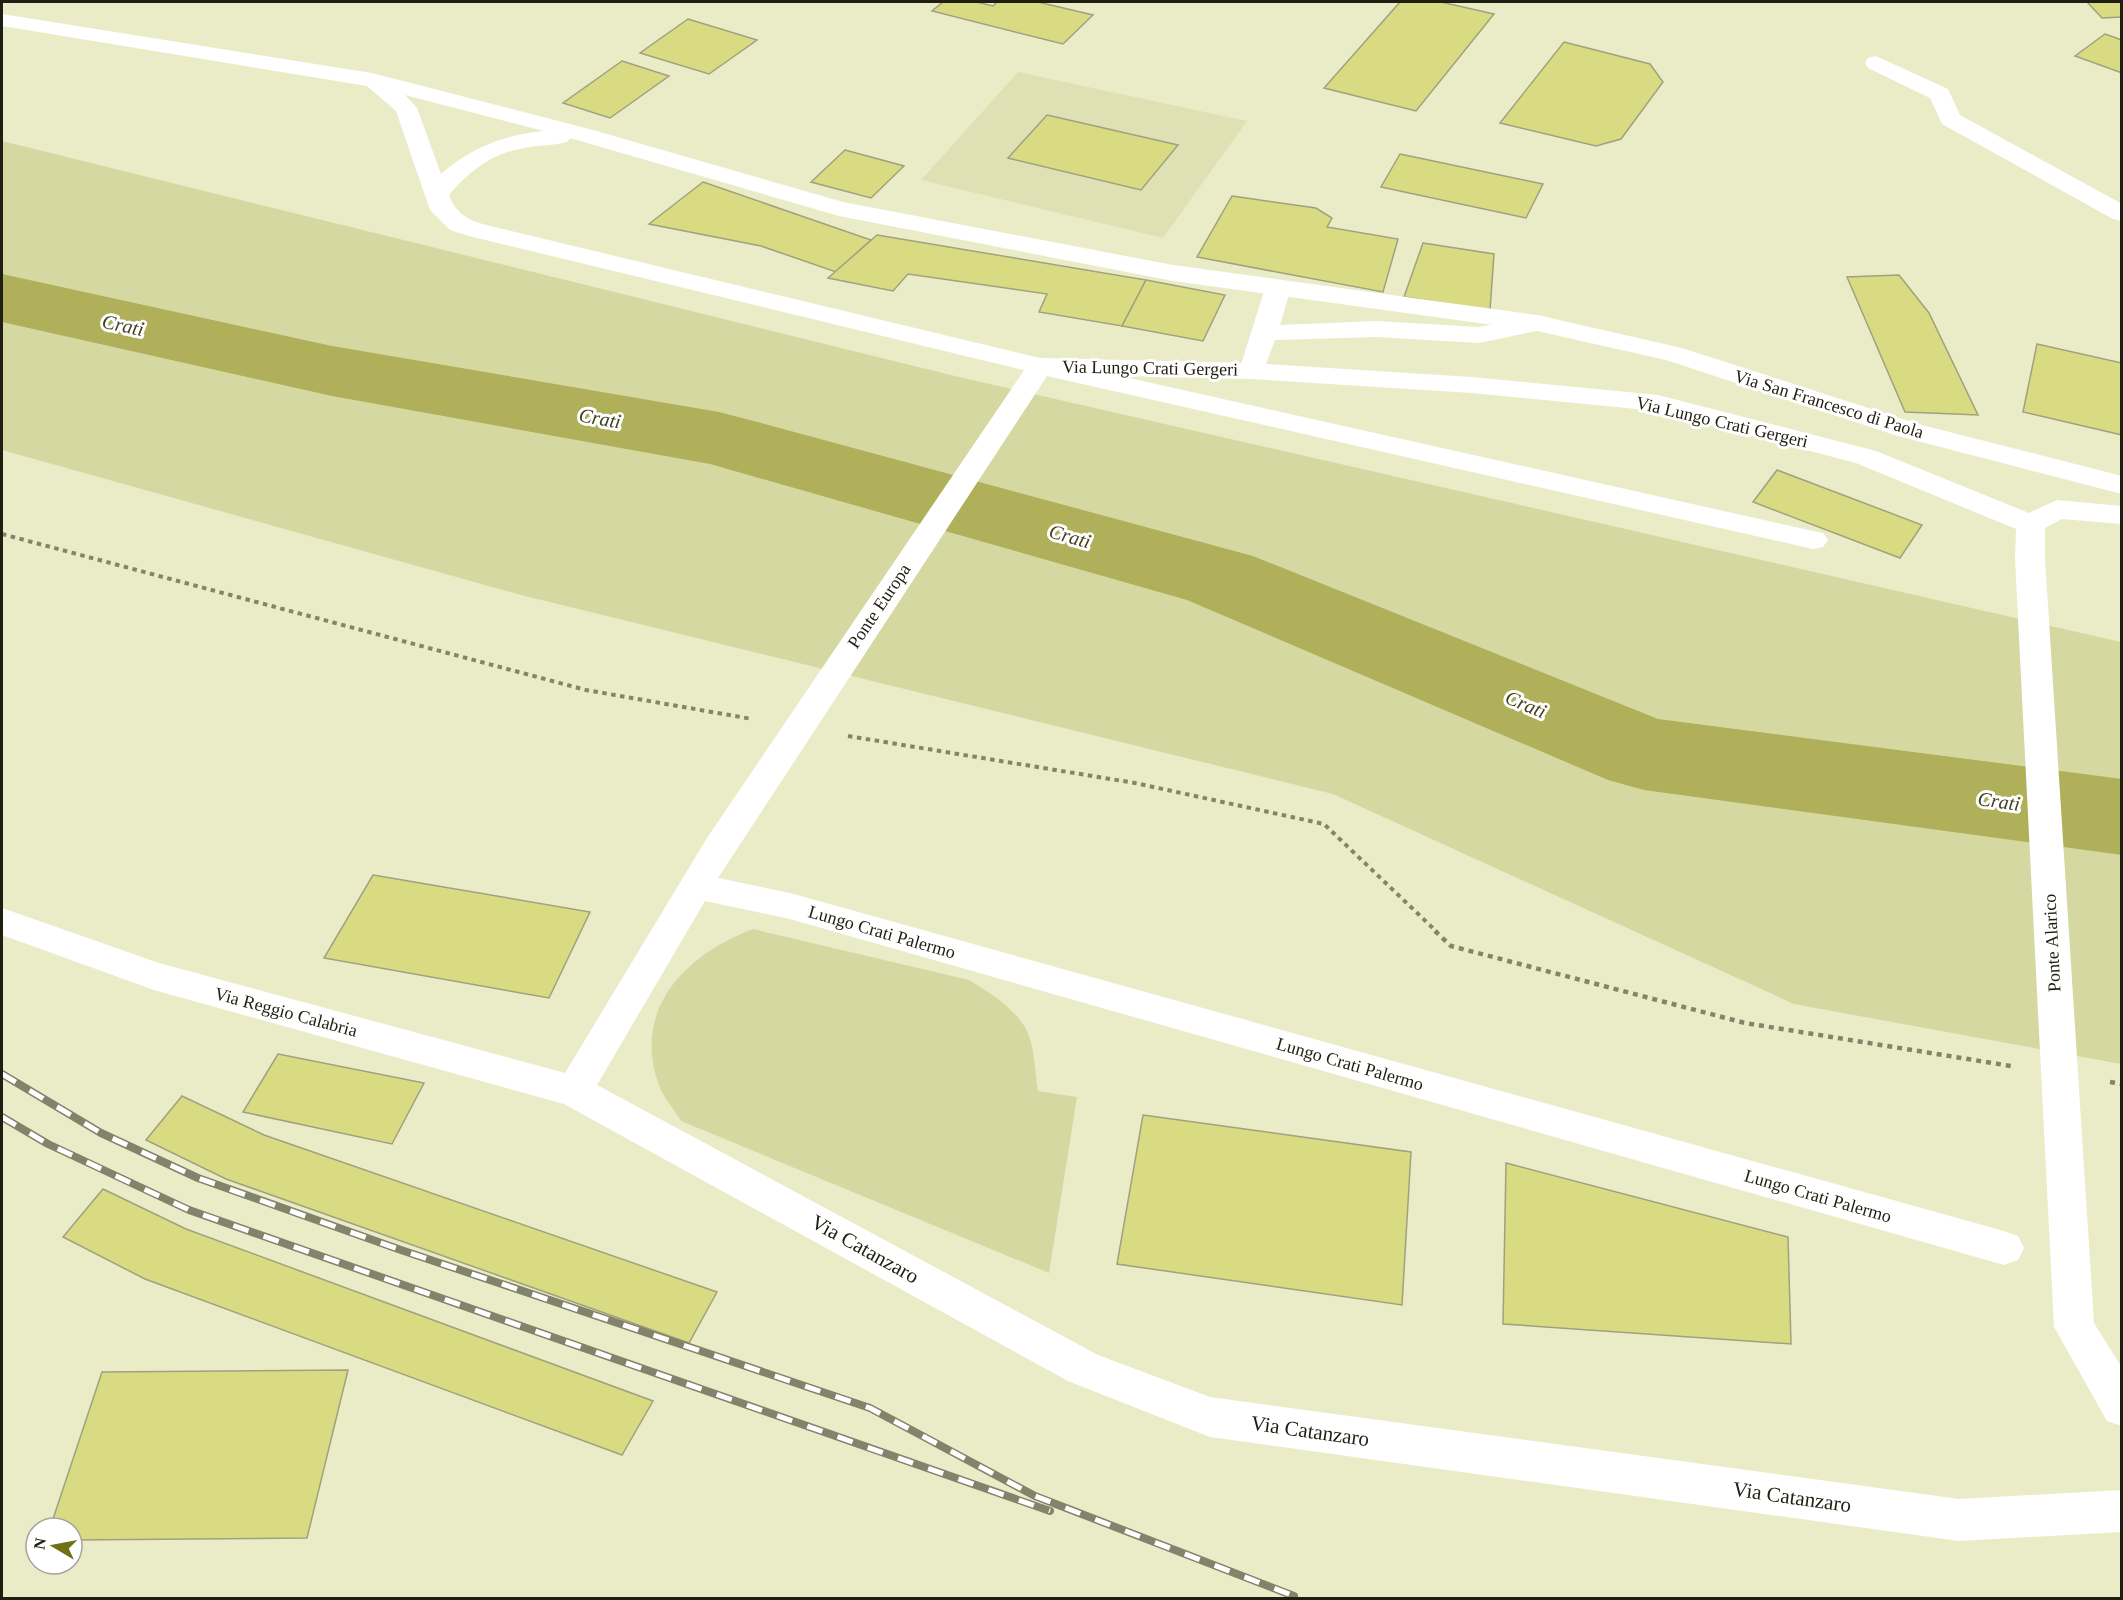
<svg xmlns="http://www.w3.org/2000/svg" width="2123" height="1600" viewBox="0 0 2123 1600" font-family="'Times New Roman',serif">
  <style>
    .built { fill: #dfe1b4 }
    .green { fill: #d6d8a2 }
    .lines { fill: none; stroke-linecap: round; stroke-linejoin: round }
    .river { fill: #afb059; fill-rule: evenodd }
    .building { fill: #d9db83; stroke: #a0a17e; stroke-width: 1.5 }
    .path-far1 { stroke: #83856b; stroke-width: 4; stroke-dasharray: 4.5 4.5; stroke-linecap: butt }
    .path { stroke: #83856b; stroke-width: 4.5; stroke-dasharray: 5 5; stroke-linecap: butt }
    .minor { fill: #fff; fill-rule: evenodd }
    .tertiary { fill: #fff; fill-rule: evenodd }
    .rail-casing { stroke: #81836a; stroke-width: 8 }
    .rail { stroke: #fff; stroke-width: 5; stroke-dasharray: 16; stroke-linecap: butt }
    .labels { text-anchor: middle; dominant-baseline: central; stroke-width: 6; stroke-linejoin: round; paint-order: stroke }
    .street-label { font-size: 18px; fill: #1e1f11; stroke: #fff }
    .water-label { font-size: 20px; font-style: italic; fill: #41421d; stroke: #fff }
    .near-street-label { font-size: 21px; fill: #1e1f11; stroke: #fff }
  </style>
  <rect width="100%" height="100%" fill="#eaecc7"/>
  <polygon class="built" points="1018,72 1247,121 1163,238 921,180"/>
  <g class="green">
    <polygon points="2,141 959,377 2121,642 2121,1064 1794,1004 1333,794 521,595 2,450"/>
    <path d="M753 929 969 980C989 992 1016 1009 1027 1031 1035 1048 1035 1073 1038 1091L1077 1097 1049 1273 681 1121C674 1109 663 1097 659 1085 631 1008 687 954 753 929Z"/>
  </g>
  <g class="lines">
    <polygon class="river" points="2,274 332,346 719,412 750,420 1253,556 1658,719 2122,779 2122,855 1644,790 1608,780 1187,600 710,464 332,396 2,322"/>
  </g>
  <g class="building">
    <polygon points="943,2 976,2 993,6 997,2 1038,2 1093,15 1063,44 932,11"/>
    <polygon points="1400,2 1441,2 1494,14 1416,111 1324,88"/>
    <polygon points="2087,2 2122,2 2122,17 2102,18"/>
    <polygon points="688,19 757,40 709,74 640,53"/>
    <polygon points="2105,34 2122,40 2122,73 2075,56"/>
    <polygon points="1564,42 1650,64 1663,82 1621,139 1596,146 1500,123"/>
    <polygon points="622,61 669,76 610,118 563,103"/>
    <polygon points="1047,115 1178,145 1141,190 1008,158"/>
    <polygon points="845,150 904,166 871,198 811,182"/>
    <polygon points="1400,154 1543,184 1526,218 1381,187"/>
    <polygon points="703,182 871,240 836,272 761,246 649,224"/>
    <polygon points="1232,196 1316,208 1332,218 1327,227 1398,239 1383,292 1197,257"/>
    <polygon points="877,235 1146,280 1122,326 1039,312 1047,294 908,274 893,291 828,278"/>
    <polygon points="1423,243 1494,254 1490,310 1404,297"/>
    <polygon points="1899,275 1929,313 1978,415 1905,412 1847,277"/>
    <polygon points="1146,280 1225,295 1203,341 1122,326"/>
    <polygon points="2037,344 2122,363 2122,435 2023,412"/>
    <polygon points="1777,470 1922,525 1900,558 1753,502"/>
    <polygon points="373,875 590,912 549,998 324,958"/>
    <polygon points="278,1054 424,1083 392,1144 243,1112"/>
    <polygon points="182,1096 264,1135 717,1292 689,1343 226,1179 146,1140"/>
    <polygon points="1143,1115 1411,1152 1402,1305 1117,1264"/>
    <polygon points="1506,1163 1788,1237 1791,1344 1503,1324"/>
    <polygon points="103,1189 186,1229 653,1401 622,1455 145,1279 63,1237"/>
    <polygon points="348,1370 307,1538 72,1540 72,1528 50,1528 102,1372"/>
  </g>
  <g class="lines">
    <g class="path-far1">
      <polyline points="2,534 586,690 752,719"/>
      <polyline points="848,736 1135,783 1324,824 1437,932"/>
    </g>
    <g class="path">
      <polyline points="1435,931 1451,946 1745,1023 2011,1066"/>
      <polyline points="2110,1082 2122,1084"/>
    </g>
    <g class="minor">
      <polygon points="1876,56 1948,89 1960,115 2122,204 2122,221 2113,219 1942,124 1930,98 1868,68 1865,63 1868,58"/>
      <polygon points="1278,280 1287,283 1291,288 1280,325 1376,321 1479,327 1537,315 1546,317 1550,323 1546,329 1479,343 1376,337 1275,340 1261,377 1252,379 1243,377 1239,371 1265,288 1269,283"/>
      <polygon points="1040,358 1813,531 1823,533 1828,540 1823,547 1813,549 1047,376 718,878 790,893 2004,1231 2018,1236 2024,1248 2018,1260 2004,1265 790,919 705,901 597,1085 1098,1355 1210,1397 1959,1499 2122,1490 2122,1532 1959,1541 1210,1437 1068,1381 564,1104 154,990 2,935 2,908 159,963 565,1073 707,838 1031,360"/>
    </g>
    <path class="tertiary" d="M2 14 372 73 593 130 843 202 1173 265 1537 315 1682 348 1918 424 2122 476V494L1898 436 1666 360 1537 331 1173 281 839 216 570 138 567 142C552 146 535 145 520 149 490 154 468 173 449 195 456 214 468 220 486 225L1040 358 1252 363 1472 377 1658 395 1876 451 2029 513 2057 500 2122 506V524L2062 519 2045 528V559L2094 1323 2122 1368V1426L2107 1421 2054 1327 2015 559 2016 529 1856 463 1657 411 1472 393 1252 379 1040 374 469 236 450 230 430 210 396 111 367 86 2 26ZM405 95 544 131C504 135 471 147 441 174L417 108Z"/>
    <g class="rail-casing">
      <g id="rail">
        <polyline points="2,1074 101,1133 198,1178 401,1250 870,1408 1035,1496 1294,1596"/>
        <polyline points="2,1117 48,1144 189,1210 1050,1511"/>
      </g>
    </g>
    <use href="#rail" class="rail"/>
  </g>
  <g class="labels">
    <g class="street-label">
      <text transform="translate(1150 368) rotate(1)">Via Lungo Crati Gergeri</text>
      <text transform="translate(1829 404) rotate(17)">Via San Francesco di Paola</text>
      <text transform="translate(1722 422) rotate(13)">Via Lungo Crati Gergeri</text>
      <text transform="translate(879 606) rotate(-56)">Ponte Europa</text>
      <text transform="translate(882 932) rotate(16)">Lungo Crati Palermo</text>
      <text transform="translate(2052 943) rotate(-93)">Ponte Alarico</text>
      <text transform="translate(286 1012) rotate(15)">Via Reggio Calabria</text>
      <text transform="translate(1350 1064) rotate(16)">Lungo Crati Palermo</text>
      <text transform="translate(1818 1196) rotate(16)">Lungo Crati Palermo</text>
    </g>
    <g class="water-label">
      <text transform="translate(123 325) rotate(12)">Crati</text>
      <text transform="translate(600 418) rotate(10)">Crati</text>
      <text transform="translate(1070 536) rotate(16)">Crati</text>
      <text transform="translate(1526 704) rotate(23)">Crati</text>
      <text transform="translate(1999 801) rotate(8)">Crati</text>
    </g>
    <g class="near-street-label">
      <text transform="translate(865 1249) rotate(29)">Via Catanzaro</text>
      <text transform="translate(1310 1431) rotate(8)">Via Catanzaro</text>
      <text transform="translate(1792 1497) rotate(8)">Via Catanzaro</text>
    </g>
  </g>
  <rect width="2123" height="1600" fill="none" stroke="#1e1f11" stroke-width="6"/>
  <g transform="translate(54 1546) rotate(280)"><circle r="28" fill="#ffffff" stroke="#a5a5a0" stroke-width="1.5"/>
  <path d="M0-4.5L10 22L0 15L-10 22Z" fill="#707014"/>
  <text y="-9" font-size="16" font-weight="bold" text-anchor="middle" fill="#1e1f11">N</text>
  </g>
</svg>
